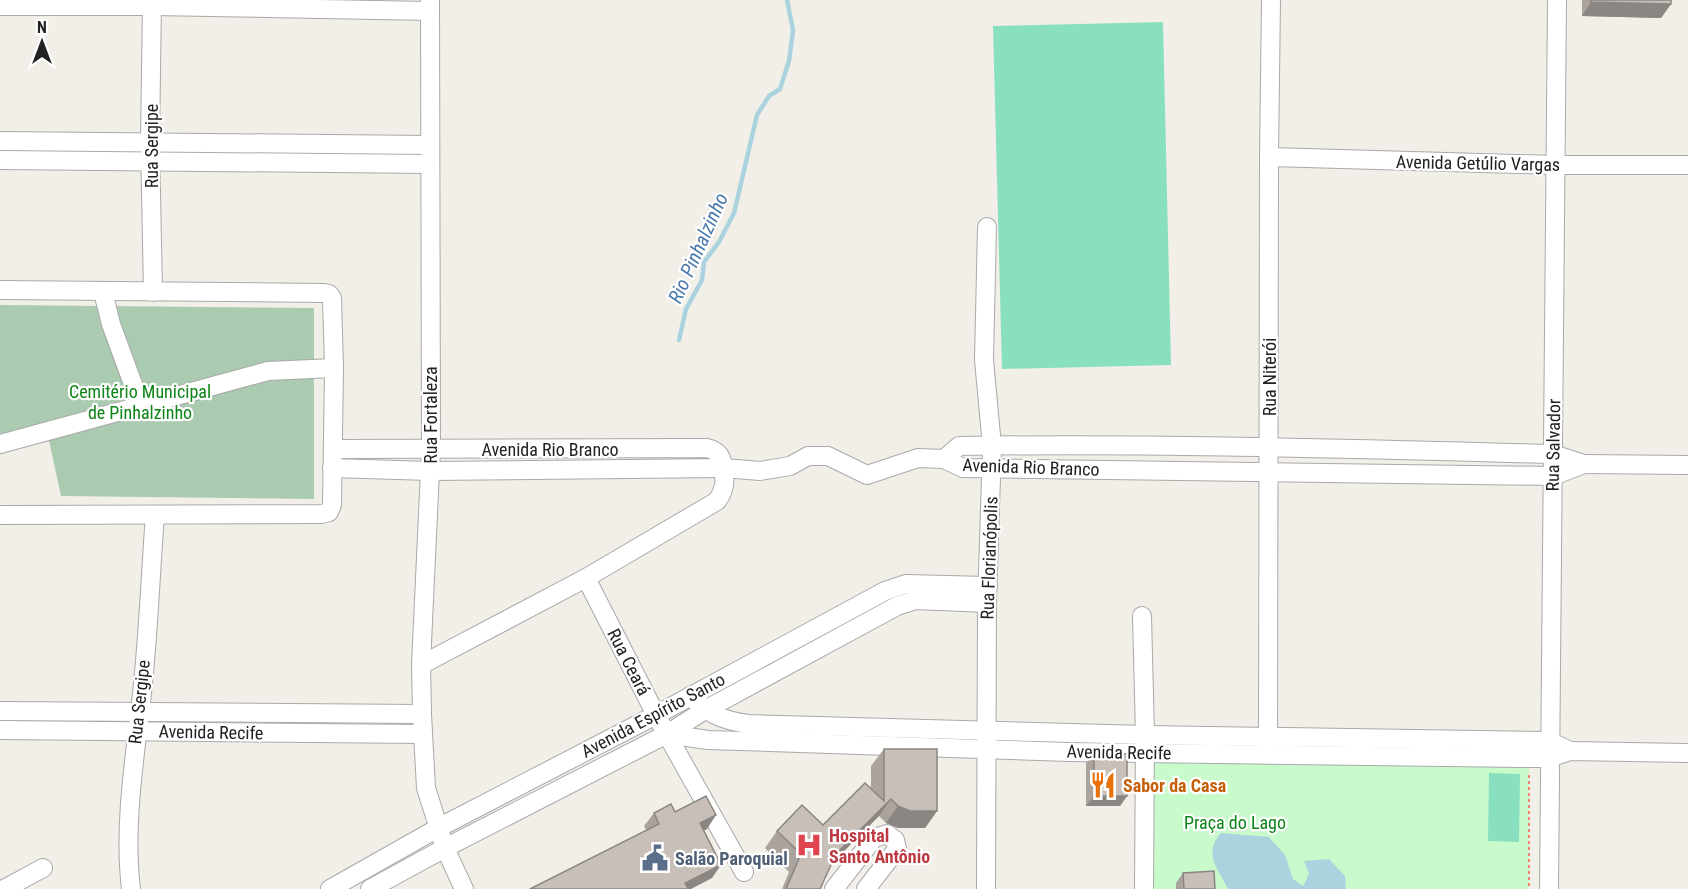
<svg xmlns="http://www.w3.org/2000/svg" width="1688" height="889" viewBox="0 0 1688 889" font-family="'Roboto Condensed',sans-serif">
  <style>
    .cemetery { fill: #aacbaf }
    .park { fill: #c8facc }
    .pitch { fill: #88e0be }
    .water { fill: #aad3df }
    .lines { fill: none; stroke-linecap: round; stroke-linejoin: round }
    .stream { stroke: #aad3df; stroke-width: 4.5 }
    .minor-casing { stroke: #a9a9a9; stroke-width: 20 }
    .path { stroke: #fa8072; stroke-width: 2; stroke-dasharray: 3 3; stroke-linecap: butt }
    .minor { stroke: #fff; stroke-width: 18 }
    .wall { fill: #aba49e }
    .shaded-wall { fill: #8b8681 }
    .building { fill: #c7bfb8; stroke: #8b8681; stroke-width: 1.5 }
    .labels { text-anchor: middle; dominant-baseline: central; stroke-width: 4.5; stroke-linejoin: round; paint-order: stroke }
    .street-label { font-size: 18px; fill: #222; stroke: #fff }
    .park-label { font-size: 18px; fill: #0c8416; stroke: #fff }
    .food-label { font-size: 18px; font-weight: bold; fill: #c56008; stroke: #fff; text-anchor: start }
    .health-label { font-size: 18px; font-weight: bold; fill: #be3a42; stroke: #fff; text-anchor: start }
    .service-label { font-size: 18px; font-weight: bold; fill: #4e5e75; stroke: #fff; text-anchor: start }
    .water-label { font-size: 20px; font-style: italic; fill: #4a7aab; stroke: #fff }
  </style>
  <rect width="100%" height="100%" fill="#f2efe9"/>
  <polygon class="cemetery" points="0,305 314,308 314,499 61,496 48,436 0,441"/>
  <polygon class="park" points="1154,754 1529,760 1529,889 1152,889"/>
  <g class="pitch">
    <polygon points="1163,22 1171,365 1002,369 993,26"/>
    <polygon points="1489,773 1520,774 1519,842 1488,841"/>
  </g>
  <path class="water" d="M1221 833 1269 837 1285 855 1293 879 1303 886 1309 874 1304 861 1329 859 1345 876 1346 889H1228C1217 867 1203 854 1221 833Z"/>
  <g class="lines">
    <polyline class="stream" points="679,340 686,309 702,280 704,262 719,242 734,213 757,115 769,96 780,89 789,61 793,30 787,0"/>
    <g class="minor-casing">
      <g id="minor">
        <polyline points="152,0 150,143 153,292"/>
        <polyline points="430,0 431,449 421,665 422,714 426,788 445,848 464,889"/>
        <polyline points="0,6 152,6 430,11"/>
        <polyline points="0,141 429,145"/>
        <polyline points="1269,157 1556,165 1688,165"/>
        <polyline points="0,160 430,164"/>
        <polyline points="0,290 324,293 329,294 332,298 334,368 332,505 329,512 322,514 0,515"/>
        <polyline points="103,292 111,324 141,406"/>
        <polyline points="0,444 268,371 334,368"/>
        <polyline points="1584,464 1688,465"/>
        <path d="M332 468 430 471 724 468C721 456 719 451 707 448L333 449"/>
        <polyline points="586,578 656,715 744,872"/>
        <polyline points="1142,616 1145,735 1144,889"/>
        <path d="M421 665 586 578 717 501C725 490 725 482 724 468L760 471 790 466 808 456H828L867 475 918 458 944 459 963 468 1553 476 1584 464 1553 454C1355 449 1157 443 959 446L944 459"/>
        <path d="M690 696C709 714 721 720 748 724L1145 735 1549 741 1570 751"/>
        <polyline points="0,711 422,714"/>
        <polyline points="0,730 423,734"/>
        <polyline points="667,734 708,740 1069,752 1524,758 1549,758 1570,751 1688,753"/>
        <polyline points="1268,749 1269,157 1271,0"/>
        <polyline points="4,889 43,868"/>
        <path d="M131 889C124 831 133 769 140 711 148 647 150 580 155 515"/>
        <polyline points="330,889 438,828 656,715 885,591 906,584 988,586"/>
        <polyline points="370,889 445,848 667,734 705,710 897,606 916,600 987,603"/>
        <polyline points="834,889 874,838 887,834 895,840 897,849 866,889"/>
        <polyline points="986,889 987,603 992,446 984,360 987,227"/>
        <polyline points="1549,889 1557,0"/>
      </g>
    </g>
    <polyline class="path" points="1529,775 1529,889"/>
    <use href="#minor" class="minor"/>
  </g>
  <g class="wall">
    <polygon points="1582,0 1671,0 1671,4 1661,18 1582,16"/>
    <polygon points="884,749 937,811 925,828 898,828 886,823 879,816 832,863 820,889 782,889 789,872 765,848 777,831 823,825 871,789 871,766"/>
    <polygon points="1094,753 1127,796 1120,806 1086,806 1086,763"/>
    <polygon points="675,812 707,829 704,830 712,878 646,830 644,826 654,813"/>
    <polygon points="1183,873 1215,889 1176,889 1176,883"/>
  </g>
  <g class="shaded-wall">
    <polygon points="1591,2 1671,4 1661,18 1582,16"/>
    <polygon points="1094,796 1127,796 1120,806 1086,806"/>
    <polygon points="891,799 879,816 824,871 836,854"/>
    <polygon points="898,806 937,811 925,828 898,828 886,823"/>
    <polygon points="716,815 707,829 691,837 700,823"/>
    <polygon points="721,865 712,878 691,889 681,889 685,883"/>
  </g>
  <g class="building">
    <polygon points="1591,0 1671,0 1671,4 1591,2"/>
    <polygon points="884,749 937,749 937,811 910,811 898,806 891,799 836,854 820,889 786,889 801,854 777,831 802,805 823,825 865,783 884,801"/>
    <polygon points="1094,753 1127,754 1127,796 1094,796"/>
    <polygon points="706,796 716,815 700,823 721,865 685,883 688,889 530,889 659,824 654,813 671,804 675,812"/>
    <polygon points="1214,871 1215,889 1184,889 1183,873"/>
  </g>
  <defs>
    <g id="restaurant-bare" transform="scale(2.07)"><path d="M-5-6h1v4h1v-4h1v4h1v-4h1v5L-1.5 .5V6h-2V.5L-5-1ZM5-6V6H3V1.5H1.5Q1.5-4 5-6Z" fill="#e8710a" stroke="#fff" stroke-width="2.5" paint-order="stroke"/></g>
    <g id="hospital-bare" transform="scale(2.07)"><path d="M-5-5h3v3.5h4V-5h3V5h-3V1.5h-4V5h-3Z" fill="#e0444e" stroke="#fff" stroke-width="2.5" paint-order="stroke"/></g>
    <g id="civic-bare" transform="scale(2.07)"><path d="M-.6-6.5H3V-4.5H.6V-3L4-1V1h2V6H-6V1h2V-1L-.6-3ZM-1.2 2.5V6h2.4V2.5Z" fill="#5c6f8a" stroke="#fff" stroke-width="2.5" paint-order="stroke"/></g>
  </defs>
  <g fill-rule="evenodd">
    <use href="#restaurant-bare" x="1103" y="785"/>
    <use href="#hospital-bare" x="809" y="845"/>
    <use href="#civic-bare" x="655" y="858"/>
  </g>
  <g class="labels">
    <g class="street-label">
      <text transform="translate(151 146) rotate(-90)">Rua Sergipe</text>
      <text transform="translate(1478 163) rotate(1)">Avenida Getúlio Vargas</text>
      <text transform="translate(1269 377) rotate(-90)">Rua Niterói</text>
      <text transform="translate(430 415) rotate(-90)">Rua Fortaleza</text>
      <text transform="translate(1553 445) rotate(-89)">Rua Salvador</text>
      <text x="550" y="449">Avenida Rio Branco</text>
      <text transform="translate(1031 467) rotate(2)">Avenida Rio Branco</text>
      <text transform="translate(989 558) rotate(-88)">Rua Florianópolis</text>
      <text transform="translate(629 662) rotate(63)">Rua Ceará</text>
      <text transform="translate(139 702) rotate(-84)">Rua Sergipe</text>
      <text transform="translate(653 715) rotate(-28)">Avenida Espírito Santo</text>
      <text transform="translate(211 732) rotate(1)">Avenida Recife</text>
      <text transform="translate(1119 752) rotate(1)">Avenida Recife</text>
    </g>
    <g class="park-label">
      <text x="140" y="391">Cemitério Municipal<tspan x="140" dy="21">de Pinhalzinho</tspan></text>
      <text x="1235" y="822">Praça do Lago</text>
    </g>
    <g class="food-label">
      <text x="1123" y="785">Sabor da Casa</text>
    </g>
    <g class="health-label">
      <text x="829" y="835">Hospital<tspan x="829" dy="21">Santo Antônio</tspan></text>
    </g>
    <g class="service-label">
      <text x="675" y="858">Salão Paroquial</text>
    </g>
    <g class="water-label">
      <text transform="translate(698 248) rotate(-66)">Rio Pinhalzinho</text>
    </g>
  </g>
  <g transform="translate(42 42)" stroke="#ffffff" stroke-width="4.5" paint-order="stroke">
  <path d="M0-4.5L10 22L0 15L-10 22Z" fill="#222222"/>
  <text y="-9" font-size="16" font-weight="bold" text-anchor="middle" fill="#222222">N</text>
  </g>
</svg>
